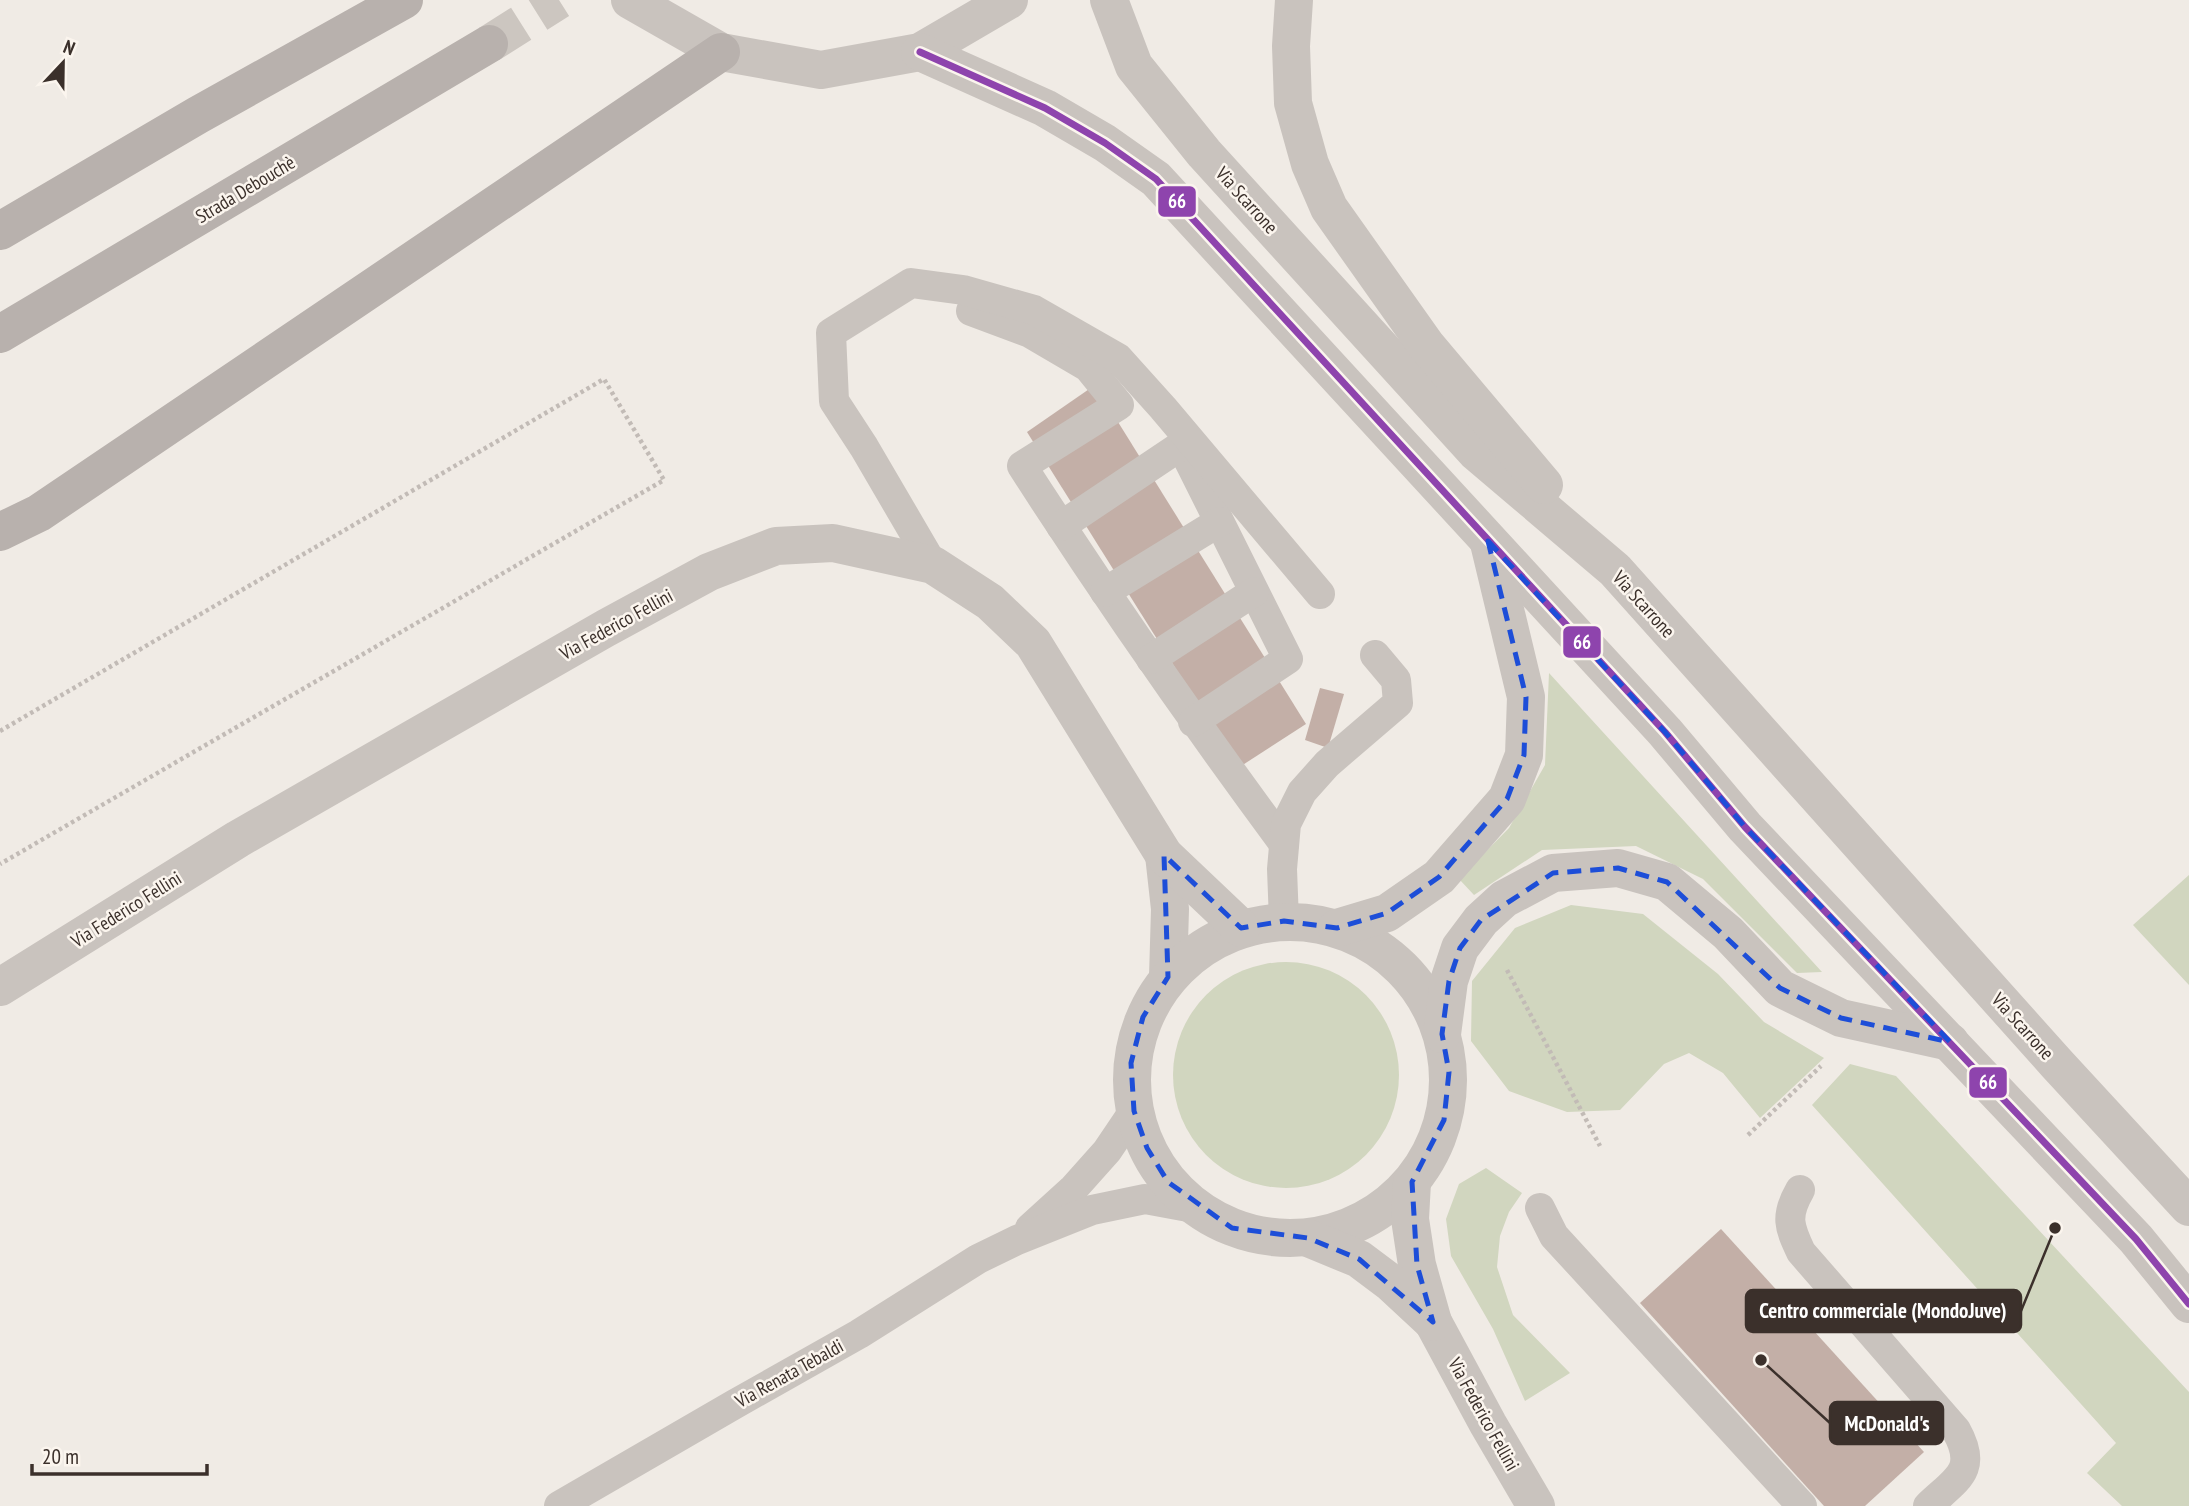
<svg xmlns="http://www.w3.org/2000/svg" width="2189" height="1506" viewBox="0 0 2189 1506" font-family="'PT Sans Narrow',sans-serif">
  <style>
    .green { fill: #d1d6bf }
    .building { fill: #c3afa7 }
    .lines { fill: none; stroke-linecap: round; stroke-linejoin: round }
    .primary-tunnel { stroke: #ccc6c0; stroke-width: 38; stroke-dasharray: 38 19; stroke-linecap: butt }
    .path { stroke: #c2bbb6; stroke-width: 4.5; stroke-dasharray: 3.5 3.5; stroke-linecap: butt }
    .service { stroke: #c9c3be; stroke-width: 30 }
    .minor { stroke: #c9c3be; stroke-width: 38 }
    .primary { stroke: #b8b1ad; stroke-width: 38 }
    .bus-1-casing { stroke: #fbf5ee; stroke-width: 12 }
    .bus-1 { stroke: #8e44ad; stroke-width: 7 }
    .marked { fill: none; stroke: #1d4ed8; stroke-width: 5; stroke-dasharray: 14 9; stroke-linejoin: round }
    .labels { text-anchor: middle; dominant-baseline: central; stroke-width: 5; stroke-linejoin: round; paint-order: stroke }
    .street-label { font-size: 19px; fill: #3b302b; stroke: #fbf5ee }
    .leader { fill: none; stroke: #3b302b; stroke-width: 2.5 }
    .callout-dot { fill: #3b302b; stroke: #fbf5ee; stroke-width: 2.5 }
    .callout { fill: #3b302b; stroke: #3b302b; stroke-width: 2.5 }
    .callout-label { font-size: 21px; text-anchor: middle; font-weight: bold; fill: #fff }
    .line-badge { stroke: #fbf5ee; stroke-width: 2.5 }
    .badge-label { font-size: 19px; text-anchor: middle; font-weight: bold; fill: #fff }
  </style>
  <rect width="100%" height="100%" fill="#f0ebe5"/>
  <g class="green">
    <polygon points="1549,673 1822,972 1797,973 1703,879 1636,846 1542,850 1474,895 1459,879 1509,828 1545,765"/>
    <polygon points="2189,875 2189,985 2133,925"/>
    <polygon points="1571,905 1643,914 1718,974 1764,1022 1824,1058 1760,1118 1723,1073 1689,1053 1664,1064 1620,1110 1567,1112 1509,1091 1471,1041 1472,981 1515,928"/>
    <circle cx="1286" cy="1075" r="113"/>
    <polygon points="1850,1064 1896,1076 2189,1392 2189,1506 2122,1506 2087,1473 2116,1443 1812,1105"/>
    <polygon points="1486,1168 1522,1193 1509,1212 1500,1236 1497,1267 1513,1315 1570,1373 1525,1401 1493,1329 1451,1256 1446,1219 1459,1184"/>
  </g>
  <g class="building">
    <polygon points="1095,385 1306,724 1238,768 1027,432"/>
    <polygon points="1320,688 1344,694 1328,748 1305,740"/>
    <polygon points="1721,1229 1924,1452 1865,1506 1824,1506 1640,1303"/>
  </g>
  <g class="lines">
    <polyline class="primary-tunnel" points="489,44 559,0"/>
    <g class="path">
      <polyline points="0,731 604,379 664,480 0,864"/>
      <polyline points="1507,970 1600,1146"/>
      <polyline points="1748,1135 1821,1066"/>
    </g>
    <g class="service">
      <path d="M971 311 1030 333 1088 367 1119 405 1022 466C1105 595 1193 721 1284 844"/>
      <polyline points="1185,453 1288,659 1193,722"/>
      <polyline points="1061,526 1182,445"/>
      <polyline points="933,565 864,447 834,401 831,333 911,283 963,290 1034,310 1118,358 1163,408 1320,594"/>
      <polyline points="1105,592 1219,522"/>
      <polyline points="1151,659 1254,592"/>
      <polyline points="1284,921 1282,869 1286,824 1302,792 1327,764 1398,703 1396,680 1375,655"/>
      <path d="M1800 1190C1785 1216 1789 1227 1801 1252L1956 1430C1979 1471 1956 1479 1928 1506"/>
      <polyline points="1540,1208 1554,1236 1802,1506"/>
      <polyline points="1030,1228 1074,1188 1107,1151 1134,1111"/>
      <polyline points="559,1506 735,1404 859,1334 978,1259 1017,1240 1092,1210 1145,1199 1199,1209"/>
    </g>
    <g class="minor">
      <polyline points="630,0 721,52 821,70 920,52 1009,0"/>
      <polyline points="1109,0 1134,66 1204,153 1476,452 1615,570 2057,1064 2189,1207"/>
      <polyline points="1294,0 1291,46 1293,103 1310,164 1329,208 1426,345 1544,485"/>
      <polyline points="920,52 1045,108 1105,143 1156,179 1665,732 1745,827 2136,1239 2189,1304"/>
      <polyline points="1164,855 1170,909 1168,977"/>
      <circle cx="1290" cy="1080" r="158"/>
      <polyline points="1337,928 1387,913 1439,877 1507,799 1524,755 1526,697 1489,543"/>
      <polyline points="0,987 238,839 606,628 709,572 776,546 833,543 933,565 990,602 1033,643 1164,855 1241,928"/>
      <polyline points="1442,1034 1449,981 1460,948 1481,920 1504,899 1553,873 1618,868 1667,882 1728,933 1780,988 1841,1018 1950,1042"/>
      <polyline points="1412,1182 1410,1219 1417,1265 1433,1322 1488,1424 1536,1506"/>
      <polyline points="1308,1238 1359,1259 1391,1283 1433,1322"/>
    </g>
    <g class="primary">
      <polyline points="0,231 198,115 404,0"/>
      <polyline points="0,334 489,44"/>
      <polyline points="0,532 39,513 721,52"/>
    </g>
    <g class="bus-1-casing">
      <polyline id="bus-1" points="920,52 1045,108 1105,143 1156,179 1665,732 1745,827 2136,1239 2189,1304"/>
    </g>
    <use href="#bus-1" class="bus-1"/>
  </g>
  <path class="marked" d="M1488 541 1665 732 1745 827 1950 1042 1841 1018 1780 988 1667 882 1618 868 1553 873 1481 920 1460 948 1449 981 1442 1034 1449 1072 1444 1120 1412 1182 1417 1265 1433 1322 1359 1259 1308 1238 1232 1228 1168 1182 1147 1148 1134 1111 1131 1063 1143 1017 1168 977 1164 855 1241 928 1284 921 1337 928 1387 913 1439 877 1507 799 1524 755 1526 697Z"/>
  <g class="labels">
    <g class="street-label">
      <text transform="translate(245 189) rotate(-31)">Strada Debouchè</text>
      <text transform="translate(1247 200) rotate(48)">Via Scarrone</text>
      <text transform="translate(1644 604) rotate(48)">Via Scarrone</text>
      <text transform="translate(616 624) rotate(-29)">Via Federico Fellini</text>
      <text transform="translate(126 909) rotate(-32)">Via Federico Fellini</text>
      <text transform="translate(2023 1026) rotate(48)">Via Scarrone</text>
      <text transform="translate(789 1373) rotate(-29)">Via Renata Tebaldi</text>
      <text transform="translate(1484 1414) rotate(61)">Via Federico Fellini</text>
    </g>
  </g>
  <path class="leader" d="M2055 1228L2021 1311M1761 1360L1830 1423"/>
  <g class="callout-dot">
    <circle cx="2055" cy="1228" r="7"/>
    <circle cx="1761" cy="1360" r="7"/>
  </g>
  <g class="callout">
    <rect x="1746" y="1290" width="275" height="42" rx="7"/>
    <rect x="1830" y="1402" width="113" height="42" rx="7"/>
  </g>
  <g class="callout-label">
    <text x="1883" y="1318">Centro commerciale (MondoJuve)</text>
    <text x="1887" y="1431">McDonald's</text>
  </g>
  <g class="line-badge">
    <rect x="1157" y="185" width="40" height="33" rx="7" fill="#8e44ad"/>
    <rect x="1562" y="625" width="40" height="34" rx="7" fill="#8e44ad"/>
    <rect x="1968" y="1066" width="40" height="33" rx="7" fill="#8e44ad"/>
  </g>
  <g class="badge-label">
    <text x="1177" y="208">66</text>
    <text x="1582" y="649">66</text>
    <text x="1988" y="1089">66</text>
  </g>
  <g transform="translate(63 63) rotate(22)" stroke="#fbf5ee" stroke-width="5" paint-order="stroke">
  <path d="M0-5L12 26L0 18L-12 26Z" fill="#3b302b"/>
  <text y="-10" font-size="19" font-weight="bold" text-anchor="middle" fill="#3b302b">N</text>
  </g>
  <path d="M32 1464v10h175v-10" fill="none" stroke="#3b302b" stroke-width="3.5"/>
  <text x="42" y="1464" font-size="21" fill="#3b302b" stroke="#fbf5ee" stroke-width="5" paint-order="stroke">20 m</text>
</svg>
